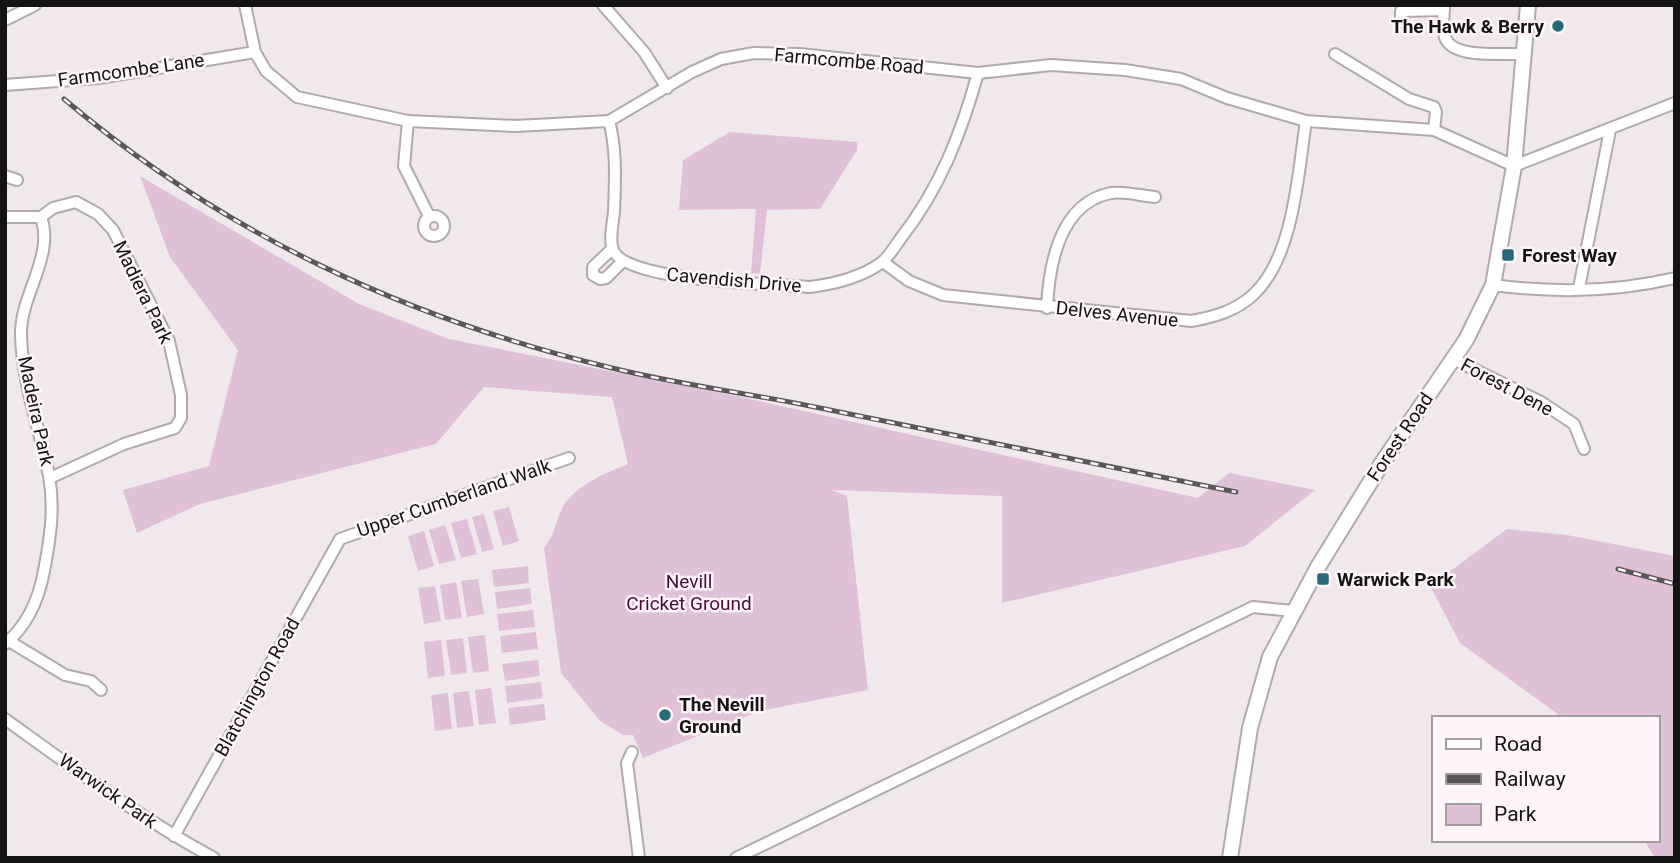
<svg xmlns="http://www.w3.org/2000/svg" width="1680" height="863" viewBox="0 0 1680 863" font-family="Roboto,sans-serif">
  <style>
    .green { fill: #e0c0d6 }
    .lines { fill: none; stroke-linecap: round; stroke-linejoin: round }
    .minor-casing { stroke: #b2a9af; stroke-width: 14 }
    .tertiary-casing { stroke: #b2a9af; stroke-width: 18 }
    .minor { stroke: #fff; stroke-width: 10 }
    .tertiary { stroke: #fff; stroke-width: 14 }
    .rail-casing { stroke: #5b5659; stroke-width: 5 }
    .rail { stroke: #fff5fb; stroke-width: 2.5; stroke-dasharray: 8; stroke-linecap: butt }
    .poi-dot { fill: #256a7a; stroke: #fff5fb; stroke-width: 2.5 }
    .labels { text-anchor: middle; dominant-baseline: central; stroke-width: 5; stroke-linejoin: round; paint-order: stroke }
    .poi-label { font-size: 19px; font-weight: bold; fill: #161315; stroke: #fff5fb; text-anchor: start }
    .street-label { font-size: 19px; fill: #161315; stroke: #fff5fb }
    .park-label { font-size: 19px; fill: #470b3b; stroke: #fff5fb }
  </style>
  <rect width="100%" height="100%" fill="#f1e8ee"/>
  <g class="green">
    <polygon points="730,132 857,142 857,150 820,209 767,210 760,274 751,273 756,209 679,210 683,160"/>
    <path d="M140 176 359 304 449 339 741 397 1198 498 1229 473 1315 490 1245 546 1002 603V496L832 490 847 496 868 690 760 711 643 758 633 735H623L600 721 561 673 544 548C553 536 555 527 560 513 569 488 605 473 628 464L612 397 484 387 436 444 200 504 137 533 123 490 209 466 238 350 170 257Z"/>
    <polygon points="509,507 519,541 503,546 493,511"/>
    <polygon points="484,514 494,549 482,552 472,517"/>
    <polygon points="467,519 477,554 461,558 451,523"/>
    <polygon points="445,525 456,560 439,564 429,530"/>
    <polygon points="1507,529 1567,535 1675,556 1675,858 1655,858 1644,840 1657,840 1657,718 1563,718 1460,643 1430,586"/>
    <polygon points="424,531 434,566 418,571 408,536"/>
    <polygon points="528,566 529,583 494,587 492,570"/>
    <polygon points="478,579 484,614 467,617 461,581"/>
    <polygon points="456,582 462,618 445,620 440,585"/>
    <polygon points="435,586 441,621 424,624 418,588"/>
    <polygon points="530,588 532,604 497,609 495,592"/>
    <polygon points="533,610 535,627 499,631 497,614"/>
    <polygon points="536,632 538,649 502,653 500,636"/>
    <polygon points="485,635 489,671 473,673 468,637"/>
    <polygon points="463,638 467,673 451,675 446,640"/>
    <polygon points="441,640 445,676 428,678 424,642"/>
    <polygon points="538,660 540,676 505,681 502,664"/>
    <polygon points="541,682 543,698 507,703 505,686"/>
    <polygon points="491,688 496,723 479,725 475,690"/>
    <polygon points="469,691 474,726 457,728 453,693"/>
    <polygon points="448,693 452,729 435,731 431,695"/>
    <polygon points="544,704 546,720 510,725 508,708"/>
  </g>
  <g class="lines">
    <g class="minor-casing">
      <g id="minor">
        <polyline points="245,5 255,52 266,71 297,97 408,121 516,126 609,121 692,72 721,59 754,53 800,54 978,73 1051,65 1125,70 1181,79 1227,98 1306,121 1434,130 1514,166 1675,103"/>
        <polyline points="603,5 644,52 667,88"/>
        <path d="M1444 5C1444 14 1442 24 1444 33 1447 60 1500 53 1522 54"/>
        <polyline points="5,20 35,5"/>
        <polyline points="1401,22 1401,11 1444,10"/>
        <polyline points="1335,54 1409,99 1434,107 1436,112 1434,130"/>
        <polyline points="5,85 99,78 255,52"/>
        <polyline points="408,121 404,166 429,216"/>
        <path d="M609 121C617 149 615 183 614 212 613 222 609 240 613 250 626 282 774 284 810 287 834 284 860 278 881 263 889 257 895 246 901 238 940 188 961 134 978 73"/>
        <polyline points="5,176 17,180"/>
        <circle cx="434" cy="226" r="10"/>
        <path d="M5 217H41C55 256 20 295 21 335 22 383 40 429 49 476 55 509 50 539 44 571 39 598 28 625 5 644"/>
        <polyline points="41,217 53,208 76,202 98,214 113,230 169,341 181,395 181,418 175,428 124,444 50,478"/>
        <polyline points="612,249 593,267 593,275 600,279 606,278 622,262"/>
        <path d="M883 262 909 281 943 295 1191 321C1214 317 1236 311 1254 294 1294 256 1298 173 1306 121"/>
        <path d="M1493 285C1553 293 1616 292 1675 278"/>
        <polyline points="1579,288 1610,130"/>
        <path d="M1047 308C1049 264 1060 203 1111 193 1124 191 1142 196 1155 197"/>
        <polyline points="1453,359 1541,402 1574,424 1584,449"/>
        <polyline points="9,641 65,675 91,681 101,690"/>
        <path d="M5 719C73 768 140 818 214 858"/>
        <polyline points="632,752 627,763 639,858"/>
        <polyline points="174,836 340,539 569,458"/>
        <polyline points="736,858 1253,607 1293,611"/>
      </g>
    </g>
    <g class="tertiary-casing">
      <polyline id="tertiary" points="1230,858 1250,728 1270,657 1318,567 1382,463 1466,340 1493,285 1514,166 1528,5"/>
    </g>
    <use href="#minor" class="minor"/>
    <use href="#tertiary" class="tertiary"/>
    <g class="rail-casing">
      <g id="rail">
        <path d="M64 99C225 235 408 319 612 368 677 384 745 393 810 406 952 435 1094 464 1236 492"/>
        <polyline points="1618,569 1675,584"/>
      </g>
    </g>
    <use href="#rail" class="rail"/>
  </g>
  <g class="poi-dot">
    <circle cx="1558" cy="26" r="7"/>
    <rect x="1501" y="248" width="14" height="14" rx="3.5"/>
    <rect x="1316" y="572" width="14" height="14" rx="3.5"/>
    <circle cx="665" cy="715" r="7"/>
  </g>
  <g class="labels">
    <g class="poi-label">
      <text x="1544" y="26" text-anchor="end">The Hawk &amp; Berry</text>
      <text x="1522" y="255">Forest Way</text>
      <text x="1337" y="579">Warwick Park</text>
      <text x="679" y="704">The Nevill<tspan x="679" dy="22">Ground</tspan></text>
    </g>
    <g class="street-label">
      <text transform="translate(849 61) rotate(5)">Farmcombe Road</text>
      <text transform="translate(131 70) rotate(-8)">Farmcombe Lane</text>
      <text transform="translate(734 280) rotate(5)">Cavendish Drive</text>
      <text transform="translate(143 292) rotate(64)">Madiera Park</text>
      <text transform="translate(1117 314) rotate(6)">Delves Avenue</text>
      <text transform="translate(1507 387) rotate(28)">Forest Dene</text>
      <text transform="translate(36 411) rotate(78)">Madeira Park</text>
      <text transform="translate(1400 437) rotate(-56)">Forest Road</text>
      <text transform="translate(454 498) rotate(-19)">Upper Cumberland Walk</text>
      <text transform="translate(257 687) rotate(-61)">Blatchington Road</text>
      <text transform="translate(108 791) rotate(35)">Warwick Park</text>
    </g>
    <g class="park-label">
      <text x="689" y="581">Nevill<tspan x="689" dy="22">Cricket Ground</tspan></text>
    </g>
  </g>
  <rect width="1680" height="863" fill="none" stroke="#161315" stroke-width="14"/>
  <rect x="1432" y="716" width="228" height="126" fill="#fff5fb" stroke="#a29b9f" stroke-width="2"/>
  <rect x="1446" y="739" width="35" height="10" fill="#ffffff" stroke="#a29b9f" stroke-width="2"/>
  <text x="1494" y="751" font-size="21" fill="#161315">Road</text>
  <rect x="1446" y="774" width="35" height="10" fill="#5b5659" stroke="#a29b9f" stroke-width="2"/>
  <text x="1494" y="786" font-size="21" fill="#161315">Railway</text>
  <rect x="1446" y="804" width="35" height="21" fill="#e0c0d6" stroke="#a29b9f" stroke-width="2"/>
  <text x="1494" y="821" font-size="21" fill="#161315">Park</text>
</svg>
